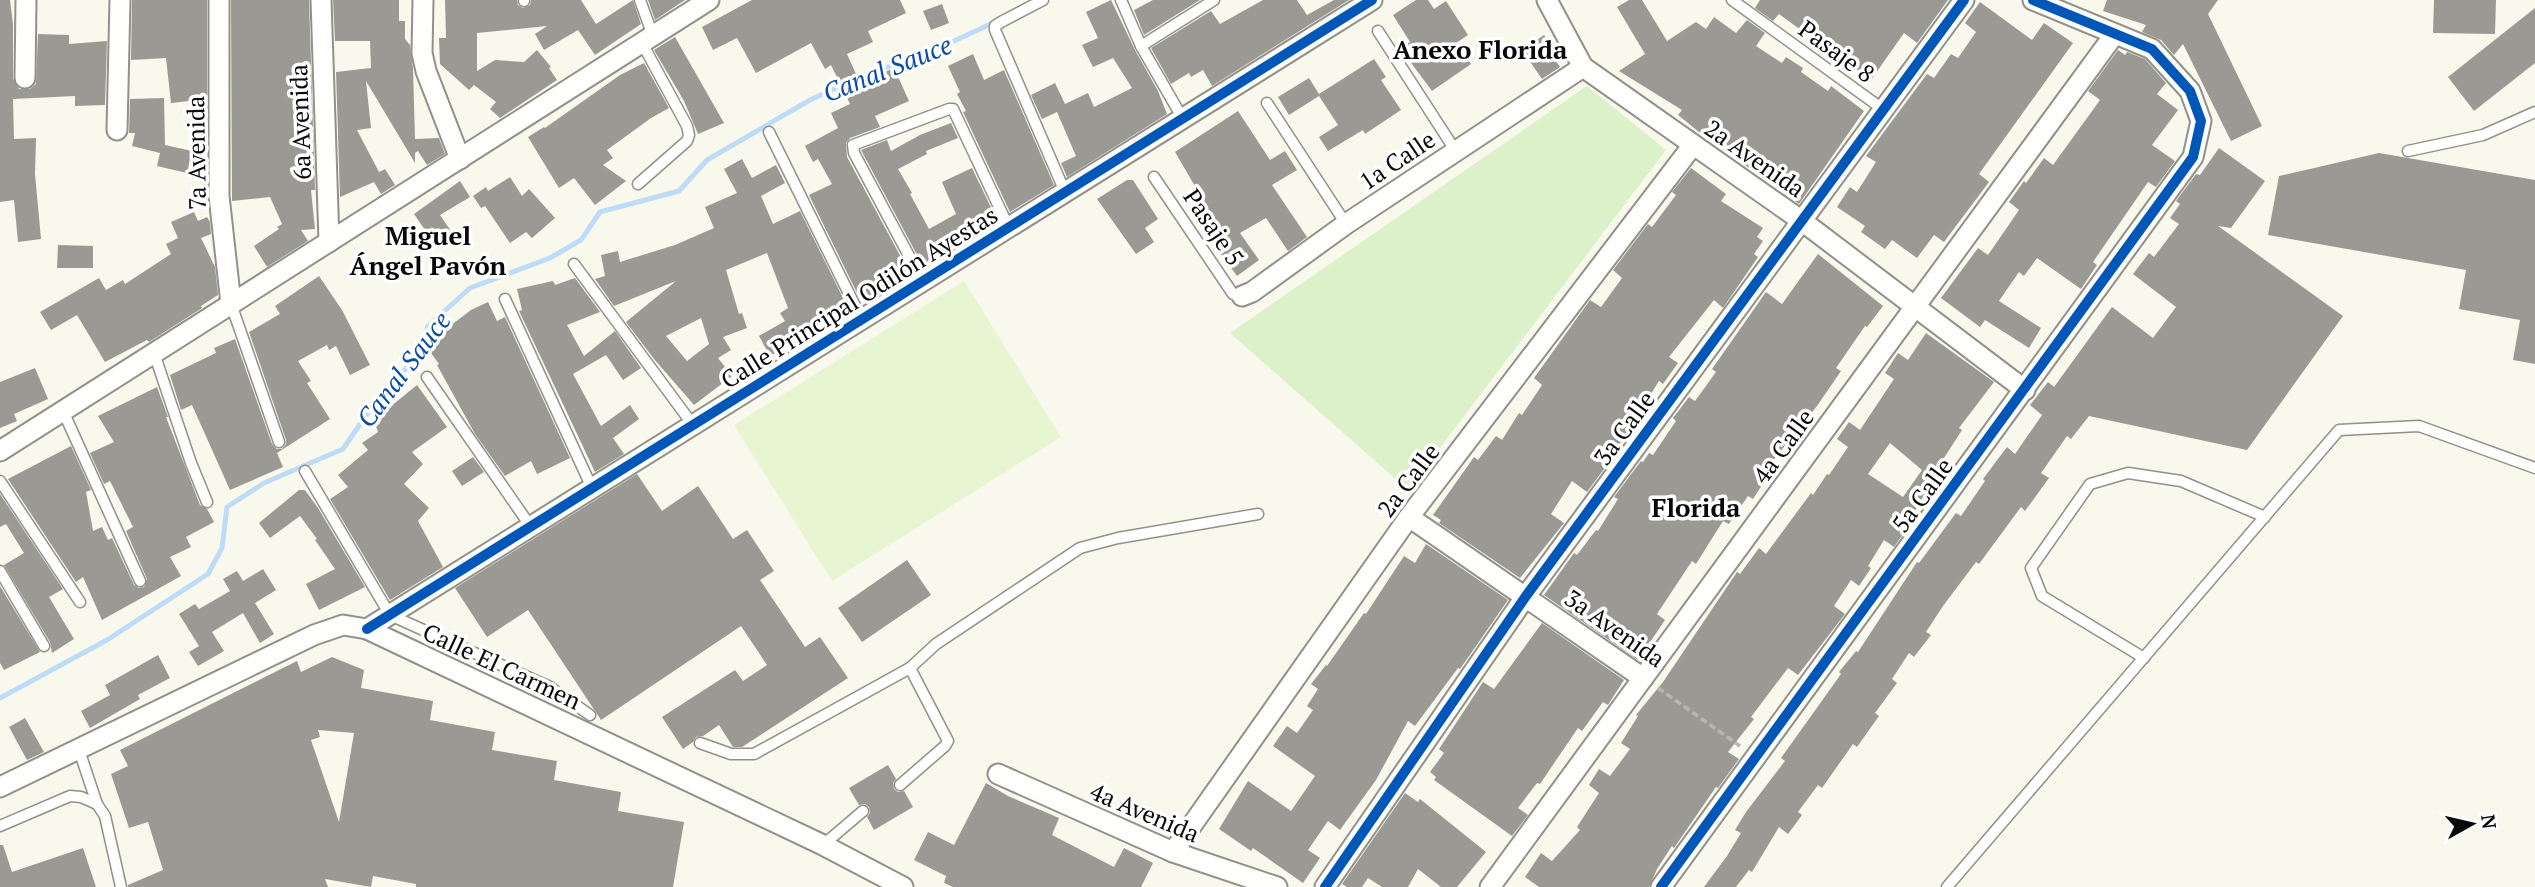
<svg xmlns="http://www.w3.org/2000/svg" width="2535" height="887" viewBox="0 0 2535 887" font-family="'PT Serif',serif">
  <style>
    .green { fill: #dcf1c9 }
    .pitch { fill: #e8f5d3 }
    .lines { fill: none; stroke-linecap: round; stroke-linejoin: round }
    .stream { stroke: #bedcf7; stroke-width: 5 }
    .building { fill: #9b9993; fill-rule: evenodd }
    .service-casing { stroke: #91918b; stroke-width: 13 }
    .minor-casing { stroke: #91918b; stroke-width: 23 }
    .path { stroke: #b6b6b4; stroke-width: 3.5; stroke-dasharray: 7 3.5; stroke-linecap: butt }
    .service { stroke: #fefefc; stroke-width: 10 }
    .minor { stroke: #fefefc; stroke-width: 19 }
    .cycleway-casing { stroke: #fff; stroke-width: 15 }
    .cycleway { stroke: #0057b8; stroke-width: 10 }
    .labels { text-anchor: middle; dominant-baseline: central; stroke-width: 7; stroke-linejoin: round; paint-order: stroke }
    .street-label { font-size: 24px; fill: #090909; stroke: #fff }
    .neighbourhood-label { font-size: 26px; font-weight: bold; fill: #090909; stroke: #fff }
    .water-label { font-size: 26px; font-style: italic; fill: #094ca5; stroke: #fff }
  </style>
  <rect width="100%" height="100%" fill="#f9f8ec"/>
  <polygon class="green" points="1587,86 1666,150 1408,490 1230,333"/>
  <polygon class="pitch" points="964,281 1061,437 832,581 734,425"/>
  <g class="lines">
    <polyline class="stream" points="0,698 107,640 208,574 222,548 227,507 264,483 343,449 376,401 415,359 428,326 470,288 550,258 581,240 600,212 679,191 707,160 810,100 864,75 924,55 995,22"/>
  </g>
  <g class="building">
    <polygon points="0,0 10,0 13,24 13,79 19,89 30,89 36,84 38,34 69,35 69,44 107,41 105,105 75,106 75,96 13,99 14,139 36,138 35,174 41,239 18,242 14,200 0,202"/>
    <polygon points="132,0 207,0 207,99 171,103 166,58 131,60"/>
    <polygon points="231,0 309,0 315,190 311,190 315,229 301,230 308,241 267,267 254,246 279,229 277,227 282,224 270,197 232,201"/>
    <polygon points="333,0 399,0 399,21 405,21 405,39 410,45 413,68 415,139 439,138 445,154 427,165 418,151 415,153 415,163 366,81 371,128 357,130 379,172 385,169 395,185 381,194 374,182 340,197 336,72 371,68 370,41 335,41"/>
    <polygon points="445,0 517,0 518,5 523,8 530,5 531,0 581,0 596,24 633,0 641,24 595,55 578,30 544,50 535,34 547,26 477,33 477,71 495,60 524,62 537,50 551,67 549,68 557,80 500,118 490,109 496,102 474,85 469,90 440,64 439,38 446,38"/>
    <polygon points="648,0 685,0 655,20"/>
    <polygon points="752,0 900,0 906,13 868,31 873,42 847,54 860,83 894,68 909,101 875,116 880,127 850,138 846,143 847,157 910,274 869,300 864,293 859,297 809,195 832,184 818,159 813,162 805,146 838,128 831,113 850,104 831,65 825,69 811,43 756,73 737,38 713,50 702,27"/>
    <polygon points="1111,0 1135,50 1158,91 1167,114 1067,177 1061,163 1076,156 1057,112 1042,119 1031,95 1055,83 1065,104 1088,93 1094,107 1132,88 1113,58 1093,67 1082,45 1098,38 1086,12"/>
    <polygon points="1153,0 1200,0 1144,35 1134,10"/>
    <polygon points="1263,0 1297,0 1307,15 1334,0 1349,0 1212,86 1203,70 1191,77 1189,73 1171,84 1151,48 1211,11 1220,24"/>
    <polygon points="1416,0 1428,0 1434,9 1446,1 1468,35 1456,43 1471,64 1432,91 1400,48 1410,42 1393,15"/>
    <polygon points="1629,0 1642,0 1667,41 1696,22 1706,29 1714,17 1736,33 1747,20 1765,33 1756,46 1782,63 1786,57 1803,68 1801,72 1828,91 1831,86 1864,111 1799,204 1699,132 1678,115 1682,110 1619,71 1645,54 1617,7"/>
    <polygon points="1760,0 1948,0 1917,43 1904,33 1871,80 1831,51 1828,56 1806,41 1809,36 1779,14 1773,21 1755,8"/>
    <polygon points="2107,0 2218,0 2208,14 2262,126 2231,141 2183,44 2174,55 2161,40 2142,32 2146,25 2103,11"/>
    <polygon points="2434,0 2496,0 2495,34 2433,33"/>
    <polygon points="1980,2 2032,40 2044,23 2073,43 1979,174 1989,182 1944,242 1934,235 1917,258 1892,240 1885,249 1861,232 1865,226 1837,207 1850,187 1857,192 1876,162 1866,156 1927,74 1934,78 1951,54 1958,58 1976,32 1965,23"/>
    <polygon points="942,4 949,23 931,30 923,11"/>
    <polygon points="2535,8 2535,63 2474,111 2448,77"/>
    <polygon points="1544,35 1554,50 1550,52 1560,67 1542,79 1522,50"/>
    <polygon points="675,37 724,123 698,134 684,101 654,50"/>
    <polygon points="2118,50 2125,55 2127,52 2145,59 2166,83 2157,94 2178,110 2152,145 2175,161 2156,187 2148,182 2093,262 2097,265 2081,289 2037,258 2024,276 2019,272 1999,301 2041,328 2029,348 1985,320 1980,327 1941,298 1978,248 1988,255 2019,210 2009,202 2024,181 2026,183 2044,158 2053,165 2100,100 2088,91"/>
    <polygon points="973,54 984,80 1004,70 1054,185 1010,212 963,112 966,111 957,94 960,92 948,66"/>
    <polygon points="1374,59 1386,77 1381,80 1401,110 1365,134 1363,130 1328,151 1319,137 1338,125 1319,96 1289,115 1278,97 1309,78 1319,94"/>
    <polygon points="644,63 669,108 651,118 607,150 613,158 603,165 626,181 595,205 574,178 559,188 528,137 544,127 545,128 620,75"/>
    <polygon points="164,98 165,145 192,151 187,173 157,166 160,153 132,146 135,133 129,133 130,99"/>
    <polygon points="1238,111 1270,160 1285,151 1297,170 1272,185 1307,237 1288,251 1266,218 1240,233 1259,260 1237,276 1217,248 1227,241 1175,152"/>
    <polygon points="951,123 958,138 926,151 927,154 898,169 912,193 910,194 929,229 956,214 942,182 972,168 997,220 971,236 966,225 939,239 947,250 923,266 861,150 887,140 891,151 920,135"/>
    <polygon points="2219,148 2265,181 2231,228 2218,226 2343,316 2247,450 2089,416 2071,439 2067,436 2041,473 2049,478 2025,511 2021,507 1979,564 1976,562 1943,606 1926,632 1931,635 1914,657 1909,653 1892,679 1897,683 1875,713 1879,716 1857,747 1853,744 1822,788 1818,785 1798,812 1802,815 1788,834 1779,827 1752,872 1749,870 1736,887 1704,887 1727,856 1741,833 1735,830 1746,812 1785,761 1781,758 1841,674 1839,672 1856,651 1858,652 1917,562 1919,563 1956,513 1961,516 1985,481 1983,479 2007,447 2015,454 2042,415 2030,405 2048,382 2054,387 2112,307 2153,338 2176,307 2133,274 2149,253 2154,257 2179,224 2170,218 2180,204 2176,201 2196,174 2200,175"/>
    <polygon points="2379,153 2535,180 2535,364 2513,360 2520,320 2459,309 2466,270 2268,235 2279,176"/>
    <path d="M742 159 752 178 776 165 785 183 761 196 773 224 800 211 846 304 812 324 816 330 770 356 759 336 785 321 780 313 788 308 767 253 726 270 739 314 742 313 747 328 723 337 731 350 718 358 732 376 694 405 654 359 626 322 676 281 614 306 595 279 605 276 601 255 618 251 620 262 675 245 714 228 705 207 737 193 724 169ZM701 318 709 344 687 361 666 336Z"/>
    <polygon points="1691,168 1726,194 1721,201 1763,228 1757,237 1763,241 1754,254 1758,257 1723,308 1714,300 1669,357 1678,363 1663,384 1659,381 1619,445 1621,446 1587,492 1572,481 1551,514 1564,523 1520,578 1439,523 1441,520 1433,515 1474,457 1478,460 1496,436 1502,440 1519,413 1522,415 1542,385 1534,378 1590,300 1601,307 1622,278 1613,270 1648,224 1652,227 1676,195 1672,192"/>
    <polygon points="510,177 522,196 529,189 555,218 532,238 526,232 510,243 485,206 481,208 473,196 486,187 488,191"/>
    <polygon points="1127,180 1133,180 1158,219 1145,228 1154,242 1136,254 1097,199"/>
    <polygon points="460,181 470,197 440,215 453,234 436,246 414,214"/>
    <polygon points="194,212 198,221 207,217 210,222 211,234 201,238 215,267 218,295 201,306 202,308 149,342 147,340 105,362 77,315 51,330 40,312 99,278 106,290 123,280 125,284 171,254 166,244 178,238 171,222"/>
    <polygon points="58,245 93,246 93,268 57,268"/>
    <polygon points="1818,254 1883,306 1867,327 1865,326 1836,368 1841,371 1817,406 1767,468 1771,471 1753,499 1748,496 1729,524 1723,521 1696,564 1692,561 1657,614 1665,620 1638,660 1544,595 1574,553 1577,555 1596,530 1598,531 1618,499 1614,497 1641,461 1643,462 1649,453 1653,455 1676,421 1673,418 1689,397 1695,401 1716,372 1712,369 1766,292 1782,304"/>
    <polygon points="319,276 342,310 370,365 350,375 336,346 329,350 327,345 298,361 311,381 307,383 330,419 277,453 283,467 230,490 192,405 181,410 170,375 216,353 214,348 235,339 272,444 277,449 282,449 286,444 286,440 249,332 280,314 275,306"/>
    <polygon points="575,278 600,312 567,325 584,356 615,331 641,368 623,380 606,355 573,374 601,426 630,405 639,419 613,438 624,454 595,472 519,311 522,310 517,289 553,281 555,285"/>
    <polygon points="488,302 497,321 505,317 570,458 537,474 531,461 505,476 475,434 437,365 439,364 425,345 471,310"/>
    <path d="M1926 333 1994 382 1959 428 1962 430 1944 458 1950 462 1928 488 1906 526 1908 527 1906 530 1894 547 1884 540 1868 566 1871 568 1859 586 1851 580 1834 606 1845 614 1798 675 1788 668 1751 717 1754 719 1728 752 1739 759 1718 788 1716 787 1674 848 1672 846 1657 869 1649 887H1539L1525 877 1541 853 1552 861 1580 830 1577 827 1599 793 1589 785 1599 769 1610 776 1630 749 1621 743 1638 716 1636 715 1663 682 1737 572 1740 574 1759 548 1766 554 1811 493 1813 495 1827 474 1829 475 1848 447 1837 439 1849 422 1860 430 1894 379 1885 373 1898 353 1908 360ZM1890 443 1922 470 1903 497 1868 474Z"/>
    <polygon points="35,368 48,399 14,414 17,421 0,428 0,382"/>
    <polygon points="417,385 447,427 412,452 423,464 404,484 429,508 418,521 443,567 390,600 330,499 348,487 338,475 368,450 362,443 378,432 374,420"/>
    <polygon points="157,387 168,417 166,417 200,505 207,509 214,522 186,537 191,547 170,557 181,576 102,620 83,577 76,582 8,479 71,446 91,490 86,492 93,531 102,527 108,540 112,538 134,585 139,588 144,587 147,579 126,531 133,527 110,481 104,484 90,453 114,442 98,416"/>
    <polygon points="473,457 484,472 462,486 452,471"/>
    <polygon points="637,474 662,511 698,486 733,539 747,530 774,571 760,580 805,647 820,637 848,678 742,747 733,747 719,725 703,736 696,737 693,742 683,749 662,717 735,670 743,681 767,665 741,626 601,720 528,610 487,637 455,588"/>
    <polygon points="299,490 305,490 318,508 365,587 319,610 306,584 335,569 315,540 317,539 300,516 270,538 259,523"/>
    <polygon points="0,494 63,589 49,597 74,639 52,653 50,642 4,565 24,553 6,524 0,527"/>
    <polygon points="1426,544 1508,600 1460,669 1458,668 1415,726 1408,721 1376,780 1340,830 1328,821 1308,850 1320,858 1303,883 1253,848 1251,851 1219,829 1248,781 1291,811 1315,776 1273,746 1287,726 1297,733 1313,710 1307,706 1318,689 1311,684 1326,665 1327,666 1364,613 1366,614 1404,556 1415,563"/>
    <polygon points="907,560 931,595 862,642 838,608"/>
    <polygon points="263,569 276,590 255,603 274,634 260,643 243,613 212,632 224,651 198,666 189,652 199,646 179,614 195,604 199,609 230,591 223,579 237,571 243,581"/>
    <polygon points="0,586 40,652 4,670 0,663"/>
    <polygon points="1542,623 1624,680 1608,705 1603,702 1582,731 1578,728 1540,784 1537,783 1518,808 1528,815 1512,836 1434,780 1436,777 1430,772 1444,753 1439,749 1483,682 1494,689"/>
    <polygon points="158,655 170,678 138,695 140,699 90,728 81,711 110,695 105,685"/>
    <path d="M332 657 364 670 361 688 433 701 430 720 495 732 492 750 557 761 554 780 621 792 618 811 684 822 673 887H416V884L373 876 371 887 325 879 328 887H128V885L163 870 148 822 129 828 111 774 128 766 120 750 297 661 301 672ZM318 730 354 733 339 822 311 740 320 737Z"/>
    <polygon points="25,718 44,752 27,760 9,727"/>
    <polygon points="888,765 896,779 893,783 894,789 898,792 904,791 913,807 874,830 867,817 870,813 869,807 865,804 859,805 849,788"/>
    <polygon points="986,783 1008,796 1059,818 1052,835 1114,867 1124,848 1153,863 1141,887 953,887 944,883 946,876 914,860 928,832 954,845"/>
    <polygon points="1405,793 1418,802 1420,799 1486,852 1457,887 1441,887 1418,869 1408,887 1382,887 1368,878 1362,887 1347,887 1342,884"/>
    <polygon points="0,845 3,845 12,872 83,848 96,887 0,887"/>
  </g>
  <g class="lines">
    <g class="service-casing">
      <g id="service">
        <polyline points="524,0 524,1"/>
        <polyline points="640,0 653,36"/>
        <polyline points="1043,0 1001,22 995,26 995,30 1065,192"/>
        <polyline points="1121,0 1141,46 1183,119"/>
        <polyline points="1732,0 1884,110"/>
        <polyline points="1378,31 1455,150"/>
        <polyline points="1141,46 1214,0"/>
        <polyline points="1267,103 1346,224"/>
        <polyline points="769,132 862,320"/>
        <polyline points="2408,151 2483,135 2535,112"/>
        <polyline points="1154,177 1233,294 1242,296"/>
        <polyline points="638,184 687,141 689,135 687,126 642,43"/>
        <polyline points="574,264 693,425"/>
        <polyline points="923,282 854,153 853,145 949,109 953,109 1009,228"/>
        <polyline points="505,299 592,488"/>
        <polyline points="231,304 279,442"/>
        <polyline points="154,353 191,463 207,502"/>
        <polyline points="427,377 531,527"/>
        <polyline points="63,411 140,581"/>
        <polyline points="305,471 390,615 550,687 590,715"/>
        <polyline points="0,481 80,602"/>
        <polyline points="0,571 44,646"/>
        <polyline points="2144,658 2042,596 2031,568 2090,484 2128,473 2181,481 2265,517"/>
        <polyline points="700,743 731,754 754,754 910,668"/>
        <polyline points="79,750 97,804 105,816 121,887"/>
        <polyline points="900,785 945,746 948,741 910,668 936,644 1080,548 1118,538 1258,514"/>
        <polyline points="0,826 70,796 81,797 97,804"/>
        <polyline points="823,845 863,811"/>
        <polyline points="1947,887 2339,430 2419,426 2535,468"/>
      </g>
    </g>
    <g class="minor-casing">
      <g id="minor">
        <polyline points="219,0 219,196 231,304"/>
        <polyline points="321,0 329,242"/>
        <polyline points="423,0 422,53 426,71 460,159"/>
        <polyline points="1547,0 1583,67 1802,221 2025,390"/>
        <polyline points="25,78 26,0"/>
        <polyline points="117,130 120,0"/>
        <polyline points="1242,296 1252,292 1346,224 1583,67"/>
        <polyline points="0,451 709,0"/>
        <polyline points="1409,517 1643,678"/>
        <polyline points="367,629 1372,0"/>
        <polyline points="998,774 1173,852 1277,887"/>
        <polyline points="0,787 314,635 343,625 367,629 823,845 903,887"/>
        <polyline points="1173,852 1409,517 1693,145"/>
        <polyline points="1325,887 1526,596 1964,0"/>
        <polyline points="1490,887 2114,35"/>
        <polyline points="1661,887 2193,157 2201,121 2190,91 2152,49 2033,0"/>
      </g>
    </g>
    <polyline class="path" points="1658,688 1740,746"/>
    <use href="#service" class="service"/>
    <use href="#minor" class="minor"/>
    <g class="cycleway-casing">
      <g id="cycleway">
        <polyline points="367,629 1372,0"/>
        <polyline points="1325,887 1526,596 1964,0"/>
        <polyline points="1661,887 2193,157 2201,121 2190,91 2152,49 2033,0"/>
      </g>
    </g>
    <use href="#cycleway" class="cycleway"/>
  </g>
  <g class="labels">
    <g class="street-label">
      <text transform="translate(1837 51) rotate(36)">Pasaje 8</text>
      <text transform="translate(300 122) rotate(-92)">6a Avenida</text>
      <text transform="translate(196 153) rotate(-91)">7a Avenida</text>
      <text transform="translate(1755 158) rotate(35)">2a Avenida</text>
      <text transform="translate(1397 160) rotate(-34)">1a Calle</text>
      <text transform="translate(1214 227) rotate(56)">Pasaje 5</text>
      <text transform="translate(859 297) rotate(-32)">Calle Principal Odilón Ayestas</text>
      <text transform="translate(1624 428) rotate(-54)">3a Calle</text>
      <text transform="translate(1783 446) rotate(-54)">4a Calle</text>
      <text transform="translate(1408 480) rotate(-53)">2a Calle</text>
      <text transform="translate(1922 495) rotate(-54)">5a Calle</text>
      <text transform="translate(1615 628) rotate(35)">3a Avenida</text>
      <text transform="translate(502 666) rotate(25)">Calle El Carmen</text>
      <text transform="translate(1145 812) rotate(23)">4a Avenida</text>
    </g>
    <g class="neighbourhood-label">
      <text x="1480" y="49">Anexo Florida</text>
      <text x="428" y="235">Miguel<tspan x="428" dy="30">Ángel Pavón</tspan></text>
      <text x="1696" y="507">Florida</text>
    </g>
    <g class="water-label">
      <text transform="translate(887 68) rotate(-22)">Canal Sauce</text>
      <text transform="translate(403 369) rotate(-53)">Canal Sauce</text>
    </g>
  </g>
  <g transform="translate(2472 824) rotate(82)" stroke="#ffffff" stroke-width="5" paint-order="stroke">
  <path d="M0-5L12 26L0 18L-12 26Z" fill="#090909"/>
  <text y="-10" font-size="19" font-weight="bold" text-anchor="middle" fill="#090909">N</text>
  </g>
</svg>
